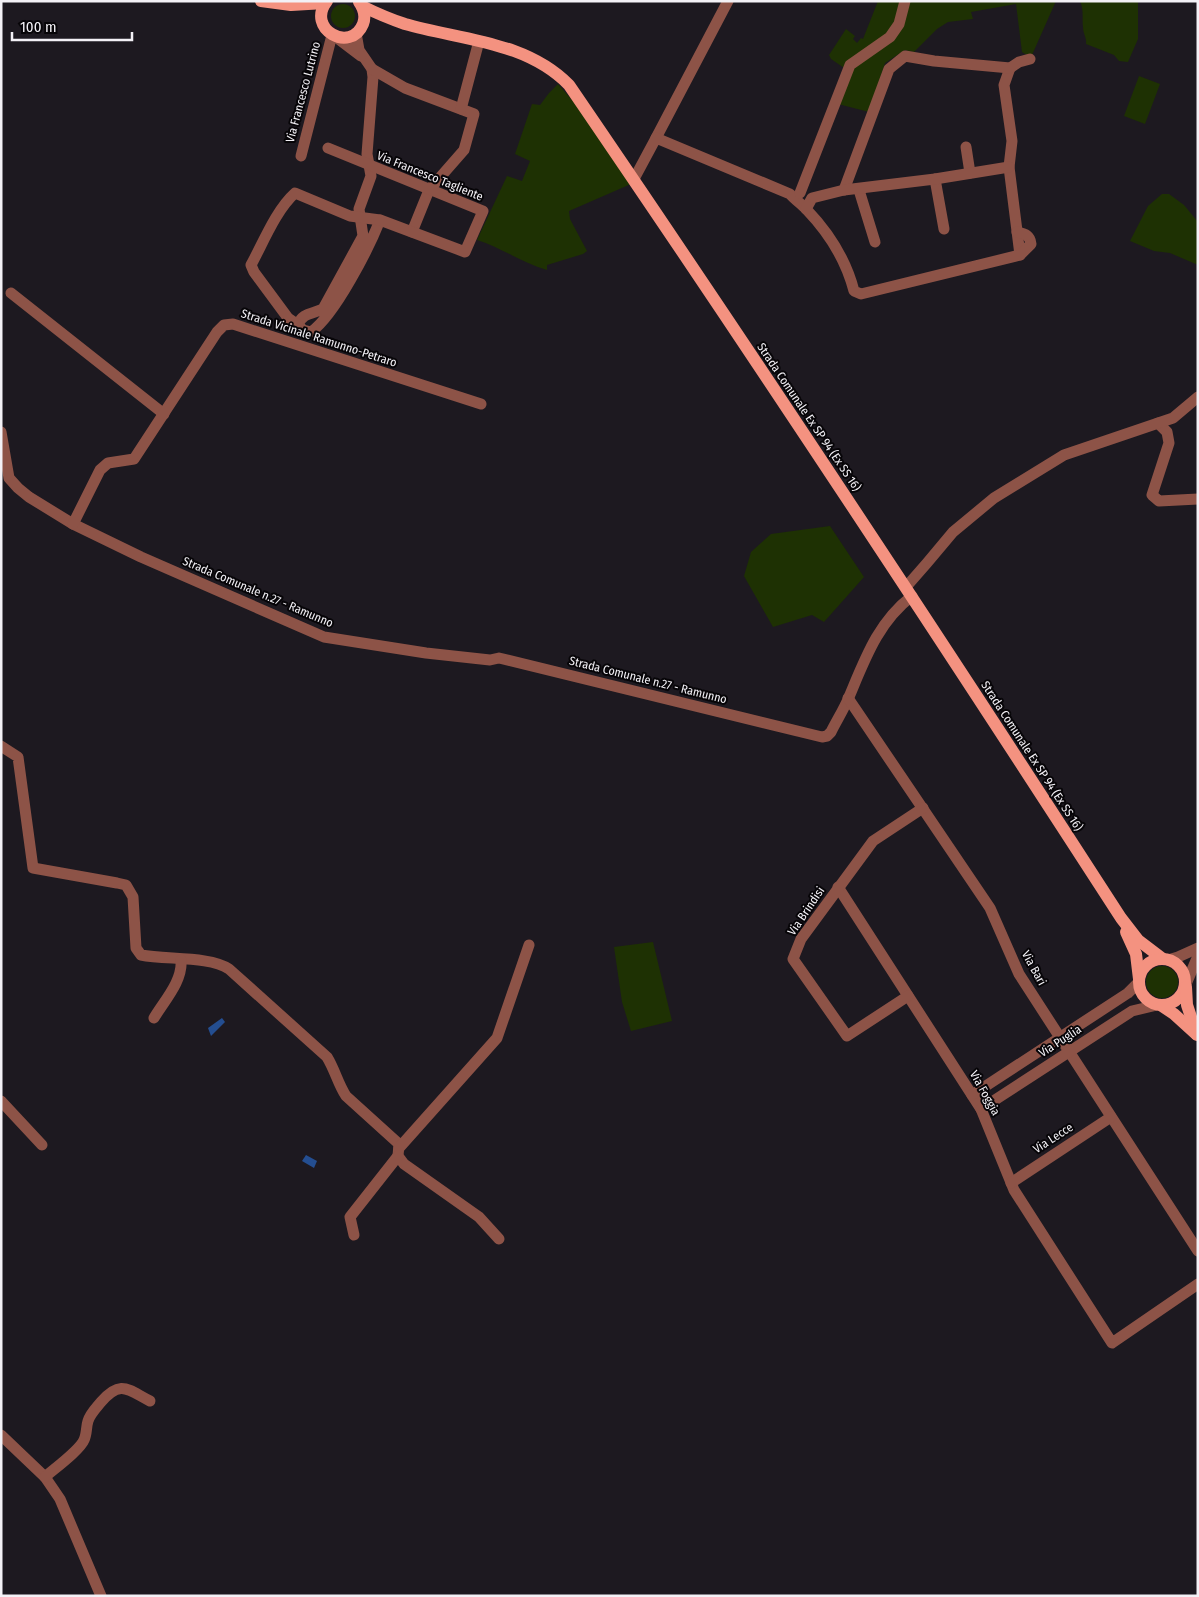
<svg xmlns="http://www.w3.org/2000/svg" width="1199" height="1597" viewBox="0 0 1199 1597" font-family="'Fira Sans Condensed',sans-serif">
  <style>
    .green { fill: #1e3103 }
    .water { fill: #244e91 }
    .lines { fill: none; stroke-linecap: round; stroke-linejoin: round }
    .minor { stroke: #8d5347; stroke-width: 11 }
    .major { stroke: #f49280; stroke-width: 12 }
    .labels { text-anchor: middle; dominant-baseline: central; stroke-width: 4; stroke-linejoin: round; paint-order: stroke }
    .street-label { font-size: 12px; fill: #f3f1f6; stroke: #070508 }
  </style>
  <rect width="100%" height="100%" fill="#1d1920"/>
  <g class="green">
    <polygon points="878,1 1056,1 1032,55 1025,54 1022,52 1016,4 971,12 973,19 948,22 937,29 914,52 905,50 885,63 869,112 838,104 850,72 831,59 829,55 846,29 855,36 853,39 857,43 861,38 863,39"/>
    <path d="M1080 1H1138V39L1128 62 1119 61 1114 55 1086 44C1087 38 1083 34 1083 27 1082 18 1084 10 1080 1Z"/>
    <circle cx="343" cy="16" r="12"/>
    <polygon points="1139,76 1160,84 1145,124 1124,116"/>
    <path d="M558 84 584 114 631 184 569 211 570 219 587 251 583 254 547 265V270C522 263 502 248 477 240L507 176 522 181 530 161 515 154 532 104 540 105 549 93Z"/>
    <polygon points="1162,194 1169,194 1184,205 1198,222 1198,265 1170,253 1154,251 1130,241 1148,206"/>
    <polygon points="830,526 864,577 824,622 812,615 773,627 744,576 751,552 771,534"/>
    <polygon points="653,942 672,1021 631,1031 622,1002 614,947"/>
    <circle cx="1162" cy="982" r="16"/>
  </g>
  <g class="water">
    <polygon points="222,1018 225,1022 211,1036 208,1028"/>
    <polygon points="306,1155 317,1161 314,1168 302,1161"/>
  </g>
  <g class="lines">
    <g class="minor">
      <path d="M356 33 359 50 372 69 373 77 367 154 371 176 359 209 363 236 323 309C312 314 302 313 298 325L303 330 311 332C335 315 369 248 380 220"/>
      <polyline points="336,37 361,56"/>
      <polyline points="1010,68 1004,85 1012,141 1009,167 1020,255"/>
      <polyline points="372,69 405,88 474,114 464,150 429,190 412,232"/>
      <polyline points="461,109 479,41"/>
      <polyline points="656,138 728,1"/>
      <polyline points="966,147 970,173"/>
      <polyline points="301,156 332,35"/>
      <path d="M634 179 656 138 790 194C795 200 802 204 807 210 829 233 846 260 854 291L861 294 1020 255 1031 244C1030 235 1025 234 1017 232"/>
      <polyline points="935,179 944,229"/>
      <polyline points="844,190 889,69 905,56 934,61 1010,68 1019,62 1030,59"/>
      <polyline points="859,190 875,242"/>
      <polyline points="800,193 850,65 890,37 899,24 905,1"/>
      <polyline points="806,209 812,198 844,190 935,179 1009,167"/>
      <polyline points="11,293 164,414"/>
      <path d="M298 325 288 318 254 272 251 265C263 243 276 210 295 193L350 216 380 220 465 252 483 211 328 148"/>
      <polyline points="1158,423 1167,432 1169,443 1152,495 1159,501 1198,499"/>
      <path d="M1 432 9 478 18 488 29 497 73 524 141 557 324 637 426 653 490 660 499 658 822 737 827 736 831 732C837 720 844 709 849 697 865 659 878 622 912 596"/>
      <polyline points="73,524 100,470 108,463 134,459 217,332 224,325 233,324 481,404"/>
      <polyline points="906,587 927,563 953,532 994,498 1064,455 1173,418 1198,397"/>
      <polyline points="848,698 990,908 1019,974 1198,1251"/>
      <path d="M1 746 18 757 33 868 117 883 126 885 133 897 136 948 141 955C166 960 210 956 229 969L327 1057C335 1070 338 1084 346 1096L399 1144 398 1156 404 1164 479 1217 499 1239"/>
      <polyline points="838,887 981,1109 1014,1190 1112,1343 1198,1284"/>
      <polyline points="1168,960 1178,957 1198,948"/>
      <polyline points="1186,984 1198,956"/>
      <polyline points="908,996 847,1036 793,959 801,939 873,841 923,808"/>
      <path d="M154 1018C164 1001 183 981 181 960"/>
      <polyline points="972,1095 1128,993 1139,982"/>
      <polyline points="1,1101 42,1145"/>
      <polyline points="981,1109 1132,1011 1157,1005"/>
      <polyline points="399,1148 497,1038 529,945"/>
      <polyline points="1011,1183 1111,1117"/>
      <polyline points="354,1235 350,1217 398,1156"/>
      <polyline points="1,1435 45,1477 60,1499 101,1596"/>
      <path d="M45 1477C54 1469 80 1450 84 1440 87 1434 86 1427 88 1421 90 1414 96 1408 101 1402 121 1379 128 1390 150 1401"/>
    </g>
    <g class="major">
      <polyline points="261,1 291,5 325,3"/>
      <path d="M327 1C305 29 351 54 363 24 366 16 364 9 359 2"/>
      <path d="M362 6C376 13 390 19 405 24 461 40 526 41 569 85 757 360 940 638 1121 918L1138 940 1163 959"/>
      <polyline points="1126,932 1136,954 1139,979"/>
      <circle cx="1162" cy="982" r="23"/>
      <polyline points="1186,987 1187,1005 1197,1035"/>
      <polyline points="1162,1006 1174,1014 1196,1034"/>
    </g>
  </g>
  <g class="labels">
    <g class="street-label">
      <text transform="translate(303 92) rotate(-75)">Via Francesco Lutrino</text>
      <text transform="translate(430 176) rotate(22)">Via Francesco Tagliente</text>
      <text transform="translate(319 338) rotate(18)">Strada Vicinale Ramunno-Petraro</text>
      <text transform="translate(809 417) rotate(56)">Strada Comunale Ex SP 94 (Ex SS 16)</text>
      <text transform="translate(258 592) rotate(23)">Strada Comunale n.27 - Ramunno</text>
      <text transform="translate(648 680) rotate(14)">Strada Comunale n.27 - Ramunno</text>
      <text transform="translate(1032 756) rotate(57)">Strada Comunale Ex SP 94 (Ex SS 16)</text>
      <text transform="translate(806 911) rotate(-56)">Via Brindisi</text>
      <text transform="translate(1034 968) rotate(61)">Via Bari</text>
      <text transform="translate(1060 1041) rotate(-33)">Via Puglia</text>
      <text transform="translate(985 1093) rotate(61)">Via Foggia</text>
      <text transform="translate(1053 1138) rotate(-33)">Via Lecce</text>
    </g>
  </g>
  <rect width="1199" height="1597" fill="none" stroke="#f3f1f6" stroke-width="5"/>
  <path d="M12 32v8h120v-8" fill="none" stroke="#f3f1f6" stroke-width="2.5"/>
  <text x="20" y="32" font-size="15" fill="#f3f1f6" stroke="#070508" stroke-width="4" paint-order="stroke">100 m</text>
</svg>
